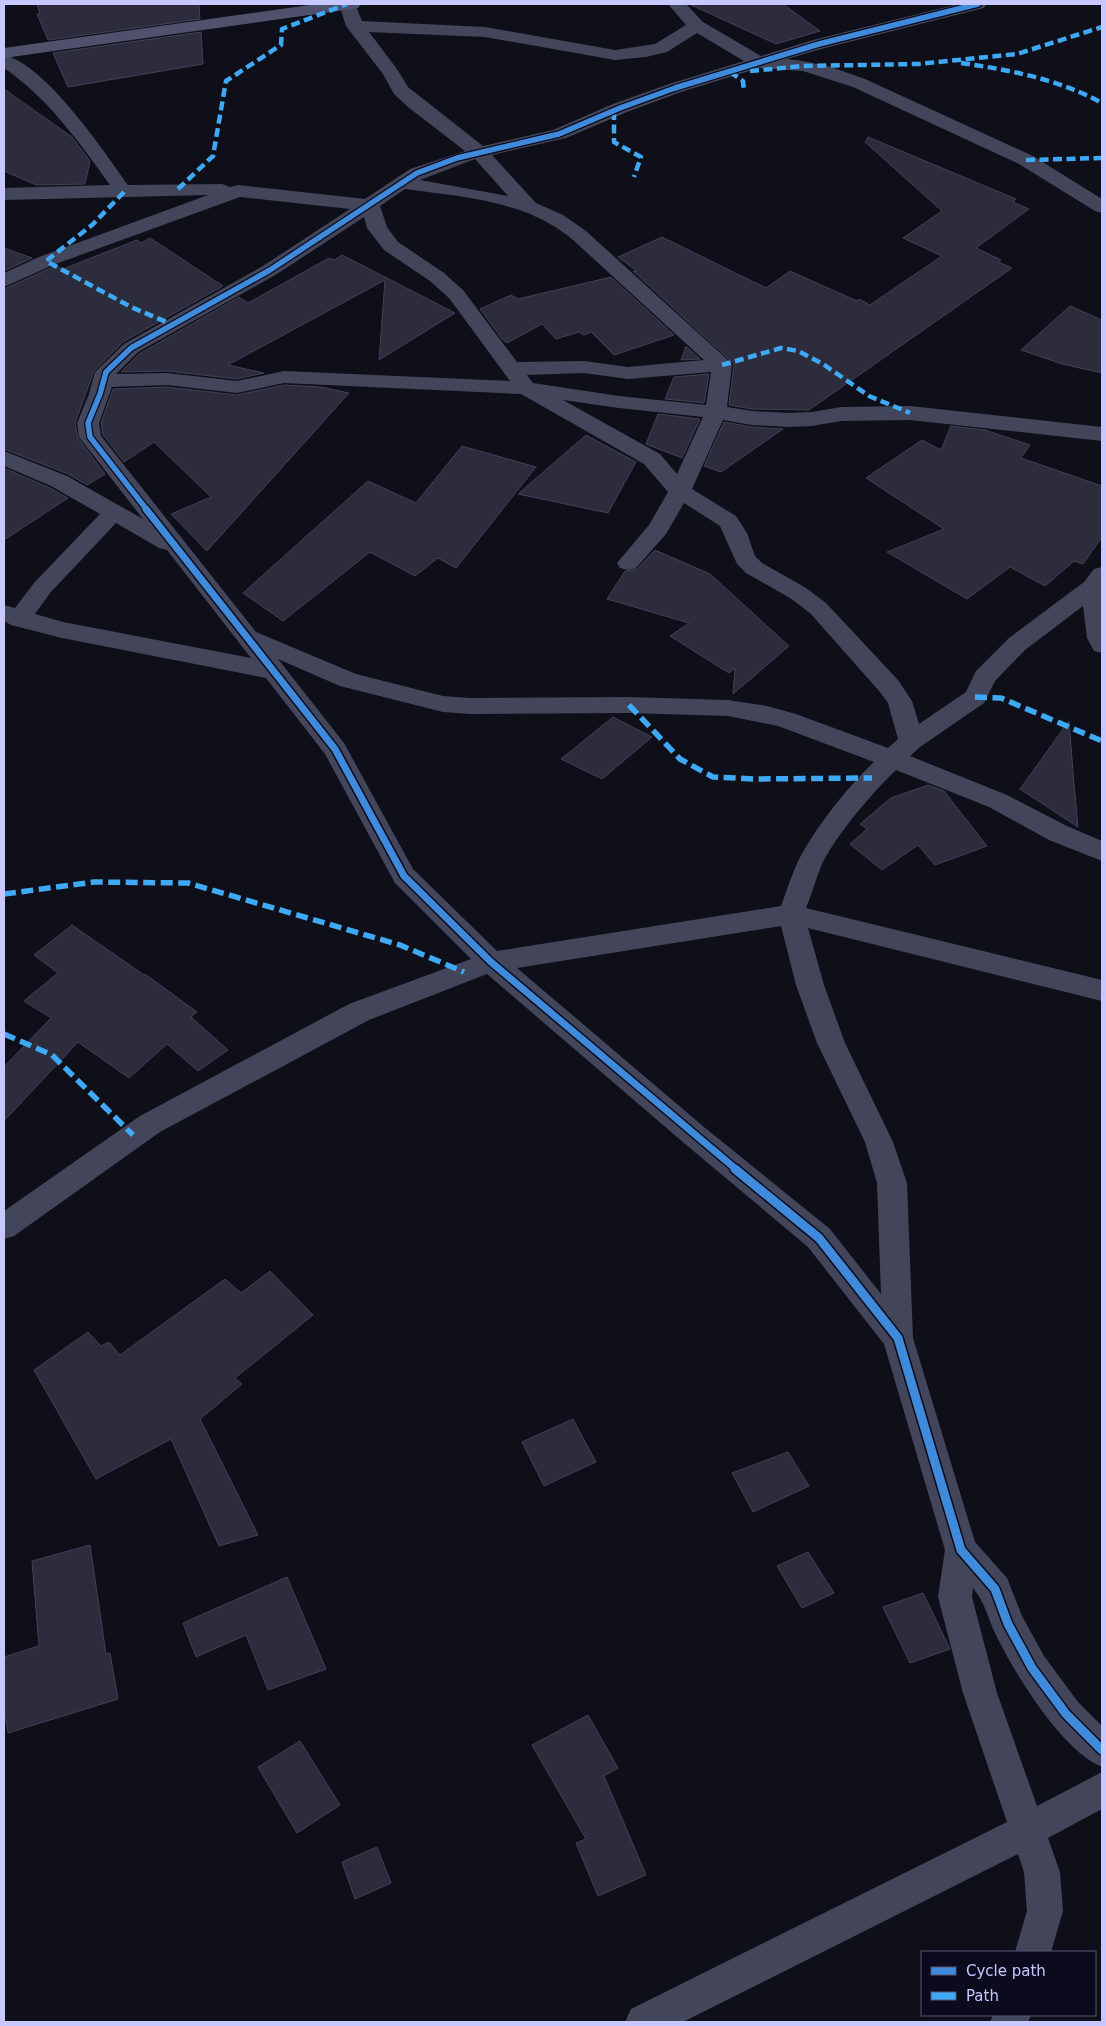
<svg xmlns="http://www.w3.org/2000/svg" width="1106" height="2026" viewBox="0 0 1106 2026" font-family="'DejaVu Sans',sans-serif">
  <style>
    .building { fill: #2c2c3c; stroke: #414158 }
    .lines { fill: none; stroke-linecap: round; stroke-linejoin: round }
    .street { fill: #43455a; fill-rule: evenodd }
    .secondary { fill: #50526d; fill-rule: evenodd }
    .quiet-far1 { stroke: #3fa9f5; stroke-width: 4.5; stroke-dasharray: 9 4.5; stroke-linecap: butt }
    .quiet { stroke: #3fa9f5; stroke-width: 5.5; stroke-dasharray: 12 5.5; stroke-linecap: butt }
    .cycleway-far2-casing { stroke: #0b0b1d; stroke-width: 8 }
    .cycleway-far1-casing { stroke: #0b0b1d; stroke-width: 10 }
    .cycleway-casing { stroke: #0b0b1d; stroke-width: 12 }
    .cycleway-far2 { stroke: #408adc; stroke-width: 5.5 }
    .cycleway-far1 { stroke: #408adc; stroke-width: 7 }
    .cycleway { stroke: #408adc; stroke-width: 9 }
  </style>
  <rect width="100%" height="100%" fill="#0f0f19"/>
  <g class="building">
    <polygon points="37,4 199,4 200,19 48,40 37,14 40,14"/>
    <polygon points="689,4 783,4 820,31 776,44"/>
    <polygon points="201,32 203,64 68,87 53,53"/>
    <polygon points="4,89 72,137 90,161 85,184 36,185 4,171"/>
    <polygon points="868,137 1016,199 1013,202 1029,209 976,248 1001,260 998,262 1012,268 809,410 752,409 729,405 734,364 633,271 637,271 618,257 662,237 766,288 790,271 857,301 859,299 870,305 942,256 903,238 942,211 865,142"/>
    <polygon points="150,238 223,286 123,342 94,371 75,423 78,438 105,474 87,485 68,474 4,449 4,289 55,266 63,269 137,240 141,243"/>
    <polygon points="4,248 32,258 4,271"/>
    <polygon points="342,255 455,313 379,360 385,280 228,365 264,373 237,379 167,371 121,372 139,354 239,297 248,303 329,258 334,260"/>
    <polygon points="611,277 674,335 614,355 591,332 584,335 579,332 556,339 542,324 507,343 502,339 480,309 511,295 518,299"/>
    <polygon points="1070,306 1102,320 1102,373 1062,364 1021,350"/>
    <polygon points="686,346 700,359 681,360"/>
    <polygon points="709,374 704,403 665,399 674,377"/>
    <polygon points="284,385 321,387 349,393 207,551 171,514 211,497 154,442 124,462 103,435 101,423 113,389 167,387 237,395"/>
    <polygon points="658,414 700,419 682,458 646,444"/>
    <polygon points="724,422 752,427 783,429 721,472 704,466"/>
    <polygon points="951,426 985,430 1030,445 1021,458 1102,486 1102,537 1083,564 1074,561 1045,586 1010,567 967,599 887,552 944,529 866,478 922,440 941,450"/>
    <polygon points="586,435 636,462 608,513 518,494"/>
    <polygon points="462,446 536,467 456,568 438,558 415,576 370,552 283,621 243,593 368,481 416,503"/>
    <polygon points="4,468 50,488 68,498 4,540"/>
    <polygon points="655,550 710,574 789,646 733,694 735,668 729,673 670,636 689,623 607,599 625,571 637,569"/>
    <polygon points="613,717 652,737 602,779 561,759"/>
    <polygon points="1069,721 1074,784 1078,827 1020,789"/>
    <polygon points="928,785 944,791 987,846 935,865 918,845 882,870 850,844 867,829 860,824 891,798"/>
    <polygon points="72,925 144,975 145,974 197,1012 191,1017 228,1050 198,1071 167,1044 129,1078 78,1042 4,1121 4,1067 51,1018 24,1001 58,973 34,955"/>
    <polygon points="270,1271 313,1315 235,1378 242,1384 200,1419 258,1535 219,1546 171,1439 96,1479 34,1370 88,1332 101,1346 109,1342 120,1355 225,1279 241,1293"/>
    <polygon points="573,1419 596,1462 544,1486 522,1442"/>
    <polygon points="788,1452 809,1486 753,1512 732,1473"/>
    <polygon points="90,1545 106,1654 110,1653 118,1699 8,1733 4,1709 4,1657 39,1646 32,1561"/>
    <polygon points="808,1552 834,1593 802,1608 777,1566"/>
    <polygon points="287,1577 326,1669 268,1690 246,1635 196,1657 183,1623"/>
    <polygon points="923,1593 950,1649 910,1663 883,1607"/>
    <polygon points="588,1715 618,1768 604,1776 646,1875 598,1896 576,1843 586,1839 532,1745"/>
    <polygon points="300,1741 340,1805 297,1833 258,1767"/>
    <polygon points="377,1847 391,1883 355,1899 342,1862"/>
  </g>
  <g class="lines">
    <g class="street">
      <path d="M339 4H355L362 21 485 27 615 50 655 44 686 25 668 4H686L703 22 761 56 813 40 958 4H986L984 8 825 48 787 59 803 61 831 67 865 79 1033 156 1102 199V213L1095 211 1019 164 853 87 803 71 759 68 681 92 627 112 566 138 492 155 536 203 563 215 586 231 729 361 732 365 727 407 752 411 789 413 812 412 841 407 910 406 1102 427V441L910 420 841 421 812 426 789 427 752 425 723 420 692 489 736 516 747 533 755 556 762 563 806 588 826 603 898 680 912 701 919 724 966 692 976 671 1009 638 1084 582 1094 569 1102 567V653L1094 651 1087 638 1083 606 1025 650 995 681 984 703 920 747 910 756 1007 795 1067 826 1102 841V861L1049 840 989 807 896 770C871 794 837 834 822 864 816 878 812 894 806 908L1102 980V1001L808 928 824 985 845 1043 893 1142 907 1183 913 1338 975 1542 1007 1578 1022 1616 1044 1656 1078 1702 1102 1726V1767C1062 1751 1015 1674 996 1635 988 1619 985 1602 973 1588L972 1597 997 1693 1037 1806 1102 1772V1809L1048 1838 1060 1872 1063 1911 1051 1952H1015L1027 1911 1024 1872 1018 1854 683 2022H625L631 2009 1007 1822 963 1693 938 1597 945 1550 884 1344 808 1247 684 1143 487 974 369 1020 160 1132 14 1236 4 1239V1211L140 1116 349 1004 471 959 395 883 325 754 266 678 62 638 11 625 4 621V605L15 608 34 583 100 514 51 486 4 466V451L67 476 143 519 79 437 77 423 89 394 95 372 124 344 263 266 350 209 240 197 53 265 4 287V273L39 257 208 195 4 200V188L110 185C79 142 48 98 4 68V55C45 64 104 151 128 185L222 184 230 187 238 185 365 199 410 169 465 151 408 107 394 94 383 74 346 26ZM369 32 485 37 615 60 646 57 667 52 697 33 744 61 669 84 613 104 553 130 483 146 408 87 397 69ZM475 159 508 196 420 180ZM405 189C450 195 511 200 550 224 558 228 565 234 572 239L704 360 628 367 584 361 517 362 463 290 444 273 398 242 387 227 380 206ZM364 217 367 228 384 250 430 281 449 298 510 381 284 371 237 381 167 373 116 374 138 352 277 274ZM711 372 706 405 619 396 533 383 527 375 584 373 628 379ZM284 383 521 394 644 464 668 492 649 525 617 563 620 568 628 570 636 568 666 534 684 503 720 526 737 564 746 573 790 598 810 613 880 692 888 703 898 739 888 748 796 714 767 706 728 700 629 697 470 698 443 696 356 674 256 632 101 436 99 423 112 387 167 385 237 393ZM563 400 619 408 703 417 677 474 660 454ZM116 523 159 548 167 550 251 658 63 622 35 614 50 593ZM278 659 340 686 443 712 470 714 629 713 728 716 778 726 874 762C848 786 810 834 796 866 790 879 786 893 781 906L497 951 413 869 344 743ZM781 926 796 985 817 1043 865 1142 877 1183 881 1294 830 1229 704 1127 517 968Z"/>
      <polygon points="993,2015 1031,2015 1028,2022 990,2022"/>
    </g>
    <polygon class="secondary" points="317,4 361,4 358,8 352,9 4,58 4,48"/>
    <g class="quiet-far1">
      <path d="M961 63C1010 70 1058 79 1102 103"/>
      <polyline points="750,71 803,66 918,64 1017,54 1102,27"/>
      <polyline points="730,72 743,81 744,91"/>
      <polyline points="614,111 614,142 641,157 634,177"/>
      <polyline points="1026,160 1102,158"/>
      <polyline points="178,189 213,156 226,81 281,45 282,29 347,4"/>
      <polyline points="124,192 92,225 46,261 131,307 171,324"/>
      <polyline points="722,365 781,348 798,351 823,364 869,396 910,413"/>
    </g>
    <g class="quiet">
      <polyline points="975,697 1001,698 1102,741"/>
      <polyline points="629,705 680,759 713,777 755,779 872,778"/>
      <polyline points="4,894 94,882 188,883 400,945 464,972"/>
      <polyline points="4,1034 52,1055 133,1135"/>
    </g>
    <g class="cycleway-far2-casing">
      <polyline id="cycleway-far2" points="147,510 90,437 88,423 100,394 106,372 131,348 270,270 417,173 457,158 559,134 620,108 675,88 819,44 978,4"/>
    </g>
    <g class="cycleway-far1-casing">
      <polyline id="cycleway-far1" points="146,509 335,749 404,876 491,962 737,1170"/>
    </g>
    <g class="cycleway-casing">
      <polyline id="cycleway" points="735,1169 819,1238 898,1338 961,1550 995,1589 1008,1624 1032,1668 1066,1714 1102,1750"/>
    </g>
    <use href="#cycleway-far2" class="cycleway-far2"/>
    <use href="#cycleway-far1" class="cycleway-far1"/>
    <use href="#cycleway" class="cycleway"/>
  </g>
  <rect width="1106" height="2026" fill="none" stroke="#c7c8ff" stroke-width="10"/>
  <rect x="921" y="1951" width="175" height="65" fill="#0b0b1d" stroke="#565777"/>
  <rect x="931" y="1967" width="25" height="8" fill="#408adc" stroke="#565777"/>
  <text x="966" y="1976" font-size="15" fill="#c7c8ff">Cycle path</text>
  <rect x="931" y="1992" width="25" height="8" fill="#3fa9f5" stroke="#565777"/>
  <text x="966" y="2001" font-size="15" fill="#c7c8ff">Path</text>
</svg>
